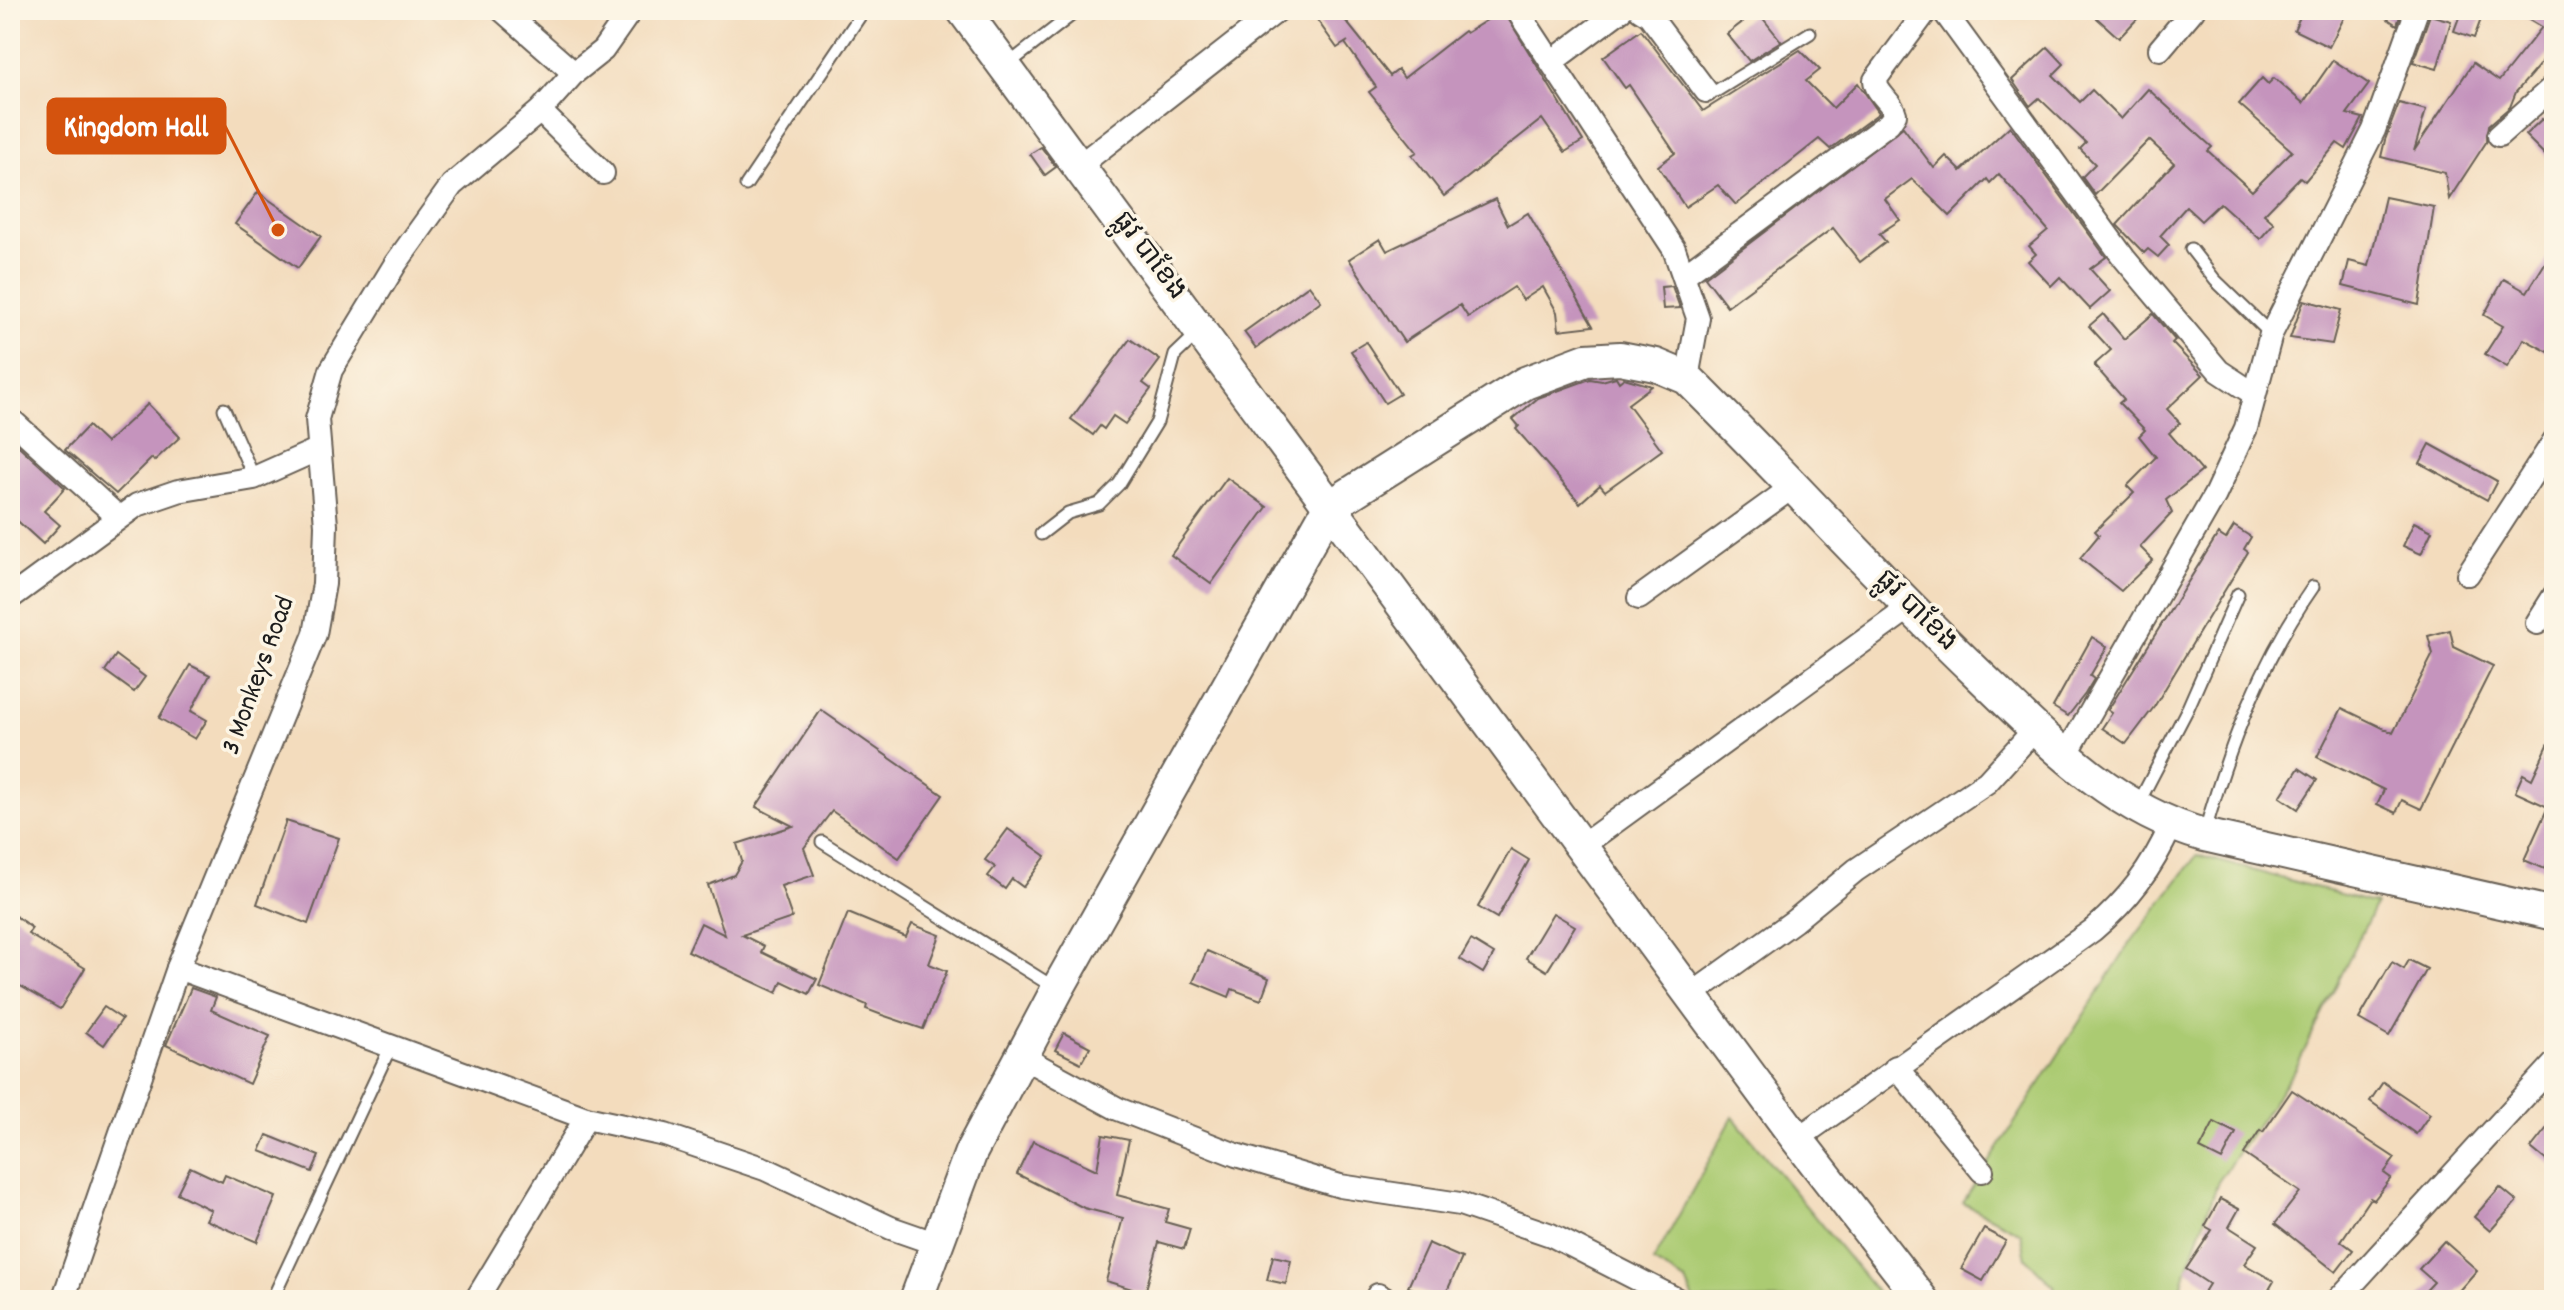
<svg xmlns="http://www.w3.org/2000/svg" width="2564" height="1310" viewBox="0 0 2564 1310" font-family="Dekko,'Noto Sans Khmer',sans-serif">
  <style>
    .green { fill: #abcb72; stroke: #647447; stroke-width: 2 }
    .building { fill: #c594bd }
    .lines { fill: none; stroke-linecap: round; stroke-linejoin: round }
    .lane-casing { stroke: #675f54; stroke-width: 15 }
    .street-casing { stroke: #675f54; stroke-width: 26 }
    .secondary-casing { stroke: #675f54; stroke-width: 36 }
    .lane { stroke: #fff; stroke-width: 11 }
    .street { stroke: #fff; stroke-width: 22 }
    .secondary { stroke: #fff; stroke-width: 32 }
    .labels { text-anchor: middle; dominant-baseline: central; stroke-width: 7; stroke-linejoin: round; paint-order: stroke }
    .street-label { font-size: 28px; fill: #1c1c1c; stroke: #fcf5e5 }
    .leader { fill: none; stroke: #d4530e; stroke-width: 3 }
    .callout-dot { fill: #d4530e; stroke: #fcf5e5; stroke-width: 3 }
    .callout { fill: #d4530e; stroke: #d4530e; stroke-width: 3 }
    .callout-label { font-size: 30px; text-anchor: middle; font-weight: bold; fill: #fff }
  </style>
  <rect width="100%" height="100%" fill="#fcf5e5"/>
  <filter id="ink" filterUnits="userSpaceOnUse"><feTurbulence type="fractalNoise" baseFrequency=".0125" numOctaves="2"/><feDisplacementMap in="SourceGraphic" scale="16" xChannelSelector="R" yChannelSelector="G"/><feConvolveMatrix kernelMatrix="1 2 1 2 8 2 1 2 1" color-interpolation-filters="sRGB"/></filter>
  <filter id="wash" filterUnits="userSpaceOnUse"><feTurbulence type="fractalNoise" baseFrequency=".006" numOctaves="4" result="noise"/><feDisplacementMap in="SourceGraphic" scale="32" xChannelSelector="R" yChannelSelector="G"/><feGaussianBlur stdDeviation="1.8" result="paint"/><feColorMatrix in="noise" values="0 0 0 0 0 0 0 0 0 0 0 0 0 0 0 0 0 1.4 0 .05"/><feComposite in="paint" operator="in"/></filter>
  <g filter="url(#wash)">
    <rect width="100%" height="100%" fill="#f3dcbd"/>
    <g class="green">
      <polygon points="2197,855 2376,904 2296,1068 2218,1182 2176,1300 2047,1300 2055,1287 2026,1258 2021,1233 1963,1203 2128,946"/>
      <polygon points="1733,1117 1883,1300 1694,1300 1686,1281 1653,1262"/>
    </g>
    <g id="blocks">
      <g class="building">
        <polygon points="1310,10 1337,10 1390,76 1398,70 1404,78 1464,31 1466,33 1503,10 1583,141 1565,152 1542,119 1444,196 1412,155 1417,152 1369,92 1376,87 1345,43 1348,41 1337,48"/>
        <polygon points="2088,10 2129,10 2138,18 2119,38"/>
        <polygon points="2303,10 2348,10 2329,47 2294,30"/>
        <polygon points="2374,10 2402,10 2397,25"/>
        <polygon points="2514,10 2554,10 2554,48 2516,92 2510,107 2489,125 2487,141 2449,199 2445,173 2381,157 2385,140 2399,103 2426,110 2414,151 2473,63 2499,81 2542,27"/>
        <polygon points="1757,11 1781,41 1749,61 1727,34"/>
        <polygon points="2461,12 2481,19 2474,38 2454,31"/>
        <polygon points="2430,15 2451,21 2437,69 2413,62"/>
        <polygon points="1641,30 1703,111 1800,50 1820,70 1806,81 1833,108 1858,83 1879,113 1830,149 1819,139 1736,205 1718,185 1685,207 1658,166 1675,153 1629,85 1625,88 1603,57"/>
        <polygon points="2048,47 2064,64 2053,75 2080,102 2092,90 2121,119 2148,89 2212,147 2208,151 2252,191 2292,151 2239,104 2262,78 2268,84 2274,78 2303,103 2333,60 2369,84 2347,114 2363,118 2346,149 2337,143 2305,181 2300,177 2264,214 2274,223 2260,239 2220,203 2201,221 2186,207 2160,236 2169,245 2158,257 2148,249 2144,253 2117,225 2174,163 2149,140 2095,195 2082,177 2095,164 2080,149 2086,143 2039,98 2030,106 2012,80"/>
        <polygon points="2542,119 2554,131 2554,164 2525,135"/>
        <polygon points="2010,126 2106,257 2090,269 2110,291 2090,309 2060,277 2051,286 2028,261 2036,254 2029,246 2048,230 1999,174 1990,183 1987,179 1950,216 1912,179 1885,199 1900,220 1879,234 1886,242 1860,262 1833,228 1727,306 1705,277 1903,127 1934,168 1946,156 1961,171"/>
        <polygon points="1041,147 1056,167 1045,175 1030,154"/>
        <polygon points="258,192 321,236 298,268 235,224"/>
        <polygon points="2385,197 2434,207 2419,305 2343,286 2349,261 2369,266"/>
        <polygon points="1495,199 1508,225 1528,213 1593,326 1559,330 1557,312 1543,287 1523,300 1514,287 1468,317 1460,305 1404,342 1349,259 1380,239 1387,251"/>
        <polygon points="2554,249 2554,355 2524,339 2507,367 2485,354 2503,326 2484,315 2504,279 2527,292"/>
        <polygon points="1309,285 1321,301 1256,348 1244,332"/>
        <polygon points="1672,286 1680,308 1663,309 1661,287"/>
        <polygon points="2304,300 2341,310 2332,344 2290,338"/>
        <polygon points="2103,314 2124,339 2153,314 2175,340 2172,343 2203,375 2167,409 2180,423 2169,433 2202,471 2166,500 2172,513 2140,547 2153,560 2121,591 2080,558 2099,535 2095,531 2134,493 2127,486 2156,457 2139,436 2145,430 2119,403 2124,399 2094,365 2111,350 2089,326"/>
        <polygon points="1130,339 1160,360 1143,383 1151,389 1125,424 1113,416 1104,429 1100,426 1093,435 1071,419"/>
        <polygon points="1366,342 1400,394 1385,403 1351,351"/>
        <polygon points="1616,377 1619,382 1624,378 1652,386 1628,404 1662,450 1605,491 1600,485 1580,503 1516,429 1519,426 1513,419 1538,398 1590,379 1602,381"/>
        <polygon points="148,404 180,437 154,461 152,458 116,494 65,450 88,426 106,443"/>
        <polygon points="10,438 65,488 44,511 60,525 43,544 10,514"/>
        <polygon points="2430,444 2497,481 2487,500 2420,463"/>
        <polygon points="1227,478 1267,507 1211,584 1171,555"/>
        <polygon points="2414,522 2432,531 2421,554 2403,546"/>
        <polygon points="2234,526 2251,537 2244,549 2248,552 2154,707 2126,744 2102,728 2112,713 2108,710 2218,534 2226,539"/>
        <polygon points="2450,630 2454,647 2493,666 2421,809 2402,800 2396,813 2377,804 2384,790 2317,757 2342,708 2393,733 2433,654 2428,636"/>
        <polygon points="2092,637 2107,647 2090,676 2094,679 2085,694 2068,716 2053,707"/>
        <polygon points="116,655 145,677 134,692 105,671"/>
        <polygon points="190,665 210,675 191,711 207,720 195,739 159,718"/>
        <polygon points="821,710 943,795 899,858 832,811 804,848 814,875 781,886 792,918 742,935 764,946 761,952 817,979 809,994 782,981 777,993 688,951 701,923 725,935 708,885 734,875 742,861 737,844 793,826 756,807"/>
        <polygon points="2554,732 2554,862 2549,859 2545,869 2524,860 2548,807 2515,792 2523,774 2532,779"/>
        <polygon points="2299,768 2317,780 2298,809 2280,797"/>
        <polygon points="286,821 339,838 308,924 257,904"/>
        <polygon points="1008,829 1046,856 1023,887 1012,879 1005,889 988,876 995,867 985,860"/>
        <polygon points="1511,849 1529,860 1497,918 1478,907"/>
        <polygon points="10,912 32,928 28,934 85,968 60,1009 10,980"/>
        <polygon points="848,913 906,937 912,924 940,935 929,964 947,971 923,1029 882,1015 866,1009 867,1005 819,985"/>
        <polygon points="1553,913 1575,926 1547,971 1526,958"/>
        <polygon points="1471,940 1494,954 1483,973 1460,959"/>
        <polygon points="1207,951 1269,978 1261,1000 1232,989 1229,997 1193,982"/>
        <polygon points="2409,960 2427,969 2389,1036 2359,1019 2392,962 2404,969"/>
        <polygon points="191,988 216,997 211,1010 270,1036 249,1084 166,1045"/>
        <polygon points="104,1007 122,1019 104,1045 86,1032"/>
        <polygon points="1064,1033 1090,1047 1081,1063 1055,1050"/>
        <polygon points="2383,1082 2430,1114 2416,1134 2370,1101"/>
        <polygon points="2292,1090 2395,1158 2384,1173 2391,1178 2374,1200 2370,1198 2341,1241 2353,1250 2336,1272 2275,1224 2300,1192 2244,1154 2260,1130 2263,1132"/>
        <polygon points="2554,1119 2554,1167 2531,1148"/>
        <polygon points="2214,1122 2236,1133 2222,1160 2200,1149"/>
        <polygon points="267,1135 319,1156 312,1172 260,1151"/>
        <polygon points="1103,1135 1129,1140 1117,1195 1169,1209 1165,1222 1190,1229 1184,1249 1159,1242 1145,1293 1106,1281 1123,1218 1084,1208 1017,1174 1033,1141 1097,1170"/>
        <polygon points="190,1167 222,1182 225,1175 276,1197 257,1242 206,1220 211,1210 177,1193"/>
        <polygon points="2500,1187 2517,1201 2490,1231 2474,1217"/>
        <polygon points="2220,1199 2239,1209 2229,1227 2257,1245 2244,1264 2274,1281 2263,1300 2199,1300 2209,1284 2186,1269 2212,1230 2205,1226"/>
        <polygon points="1984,1229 2006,1241 1983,1281 1961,1269"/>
        <polygon points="2444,1241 2477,1270 2451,1300 2417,1300 2434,1282 2419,1269"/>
        <polygon points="1428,1243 1462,1258 1443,1300 1408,1287"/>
        <polygon points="1273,1256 1291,1260 1286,1284 1267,1280"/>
      </g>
    </g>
  </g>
  <g filter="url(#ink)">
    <use href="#blocks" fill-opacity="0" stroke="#675f54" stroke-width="2"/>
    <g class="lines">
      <g class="lane-casing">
        <g id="lane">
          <polyline points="1006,66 1078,10"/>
          <polyline points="1706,91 1716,91 1810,33"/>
          <polyline points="746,185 864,10"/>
          <polyline points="2191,249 2215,280 2271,334"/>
          <polyline points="224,409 254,478"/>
          <polyline points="1041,534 1068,513 1099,504 1119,484 1157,422 1175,355 1197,334"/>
          <polyline points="2138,804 2188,708 2238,594"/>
          <path d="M2205 831C2230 744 2261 661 2313 587"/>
          <polyline points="822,842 1055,988"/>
          <polyline points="272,1300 390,1048"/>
        </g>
      </g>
      <g class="street-casing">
        <g id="street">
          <polyline points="502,10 574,73"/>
          <polyline points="1517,10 1674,249 1698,318 1687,378"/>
          <polyline points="1641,10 1649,15 1706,91"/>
          <polyline points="1943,10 2124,258 2219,371 2254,394"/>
          <polyline points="2160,49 2193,10"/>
          <polyline points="1554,60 1621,10"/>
          <polyline points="540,111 603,173"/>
          <polyline points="2499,135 2554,86"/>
          <polyline points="1080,165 1278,10"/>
          <path d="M1684 275 1889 123 1895 114C1892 101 1876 94 1875 80L1927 10"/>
          <polyline points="10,419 118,517"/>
          <polyline points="2468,574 2554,441"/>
          <polyline points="10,598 137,505 178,491 254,478 319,449"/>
          <polyline points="1639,598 1794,486"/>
          <polyline points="2537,623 2554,596"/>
          <polyline points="2066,755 2215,495 2246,428 2271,334 2374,130 2417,10"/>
          <polyline points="1583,845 1909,608"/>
          <polyline points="178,968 586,1118 665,1135 765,1169 891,1228 937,1244"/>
          <polyline points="1691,995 1794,921 1856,870 1987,782 2036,728"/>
          <polyline points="1022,1057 1118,1109 1236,1155 1340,1186 1460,1204 1551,1235 1678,1300"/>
          <polyline points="1896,1067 1982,1171"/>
          <path d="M1797 1139 2093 930C2129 899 2151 870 2171 826"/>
          <polyline points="1378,1295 1387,1300"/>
          <polyline points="63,1300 178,968 315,634 324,584 326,525 317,419 331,370 396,263 452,185 540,111 574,73 603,50 631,10"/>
          <polyline points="476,1300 586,1118"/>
          <polyline points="2338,1300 2554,1064"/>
        </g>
      </g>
      <g class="secondary-casing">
        <g id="secondary">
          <polyline points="963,10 1797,1139 1922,1300"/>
          <path d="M916 1300 971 1152 1057 990 1329 507 1525 383 1586 360 1620 358 1656 365 1687 378C1784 474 1875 575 1974 670 2042 735 2110 809 2204 835L2554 914"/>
        </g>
      </g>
      <use href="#lane" class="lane"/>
      <use href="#street" class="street"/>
      <use href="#secondary" class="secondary"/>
    </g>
  </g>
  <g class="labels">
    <g class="street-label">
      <text transform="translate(1148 257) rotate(53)">ផ្លូវ បាខែង</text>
      <text transform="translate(1915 612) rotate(45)">ផ្លូវ បាខែង</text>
      <text transform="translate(260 676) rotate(-70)">3 Monkeys Road</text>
    </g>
  </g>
  <path class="leader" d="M278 230L225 126"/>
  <circle class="callout-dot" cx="278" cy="230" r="8"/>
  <rect class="callout" x="48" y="99" width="177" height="54" rx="8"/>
  <g class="callout-label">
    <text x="136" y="136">Kingdom Hall</text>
  </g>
  <rect width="2564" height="1310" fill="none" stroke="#fcf5e5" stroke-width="40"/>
</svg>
